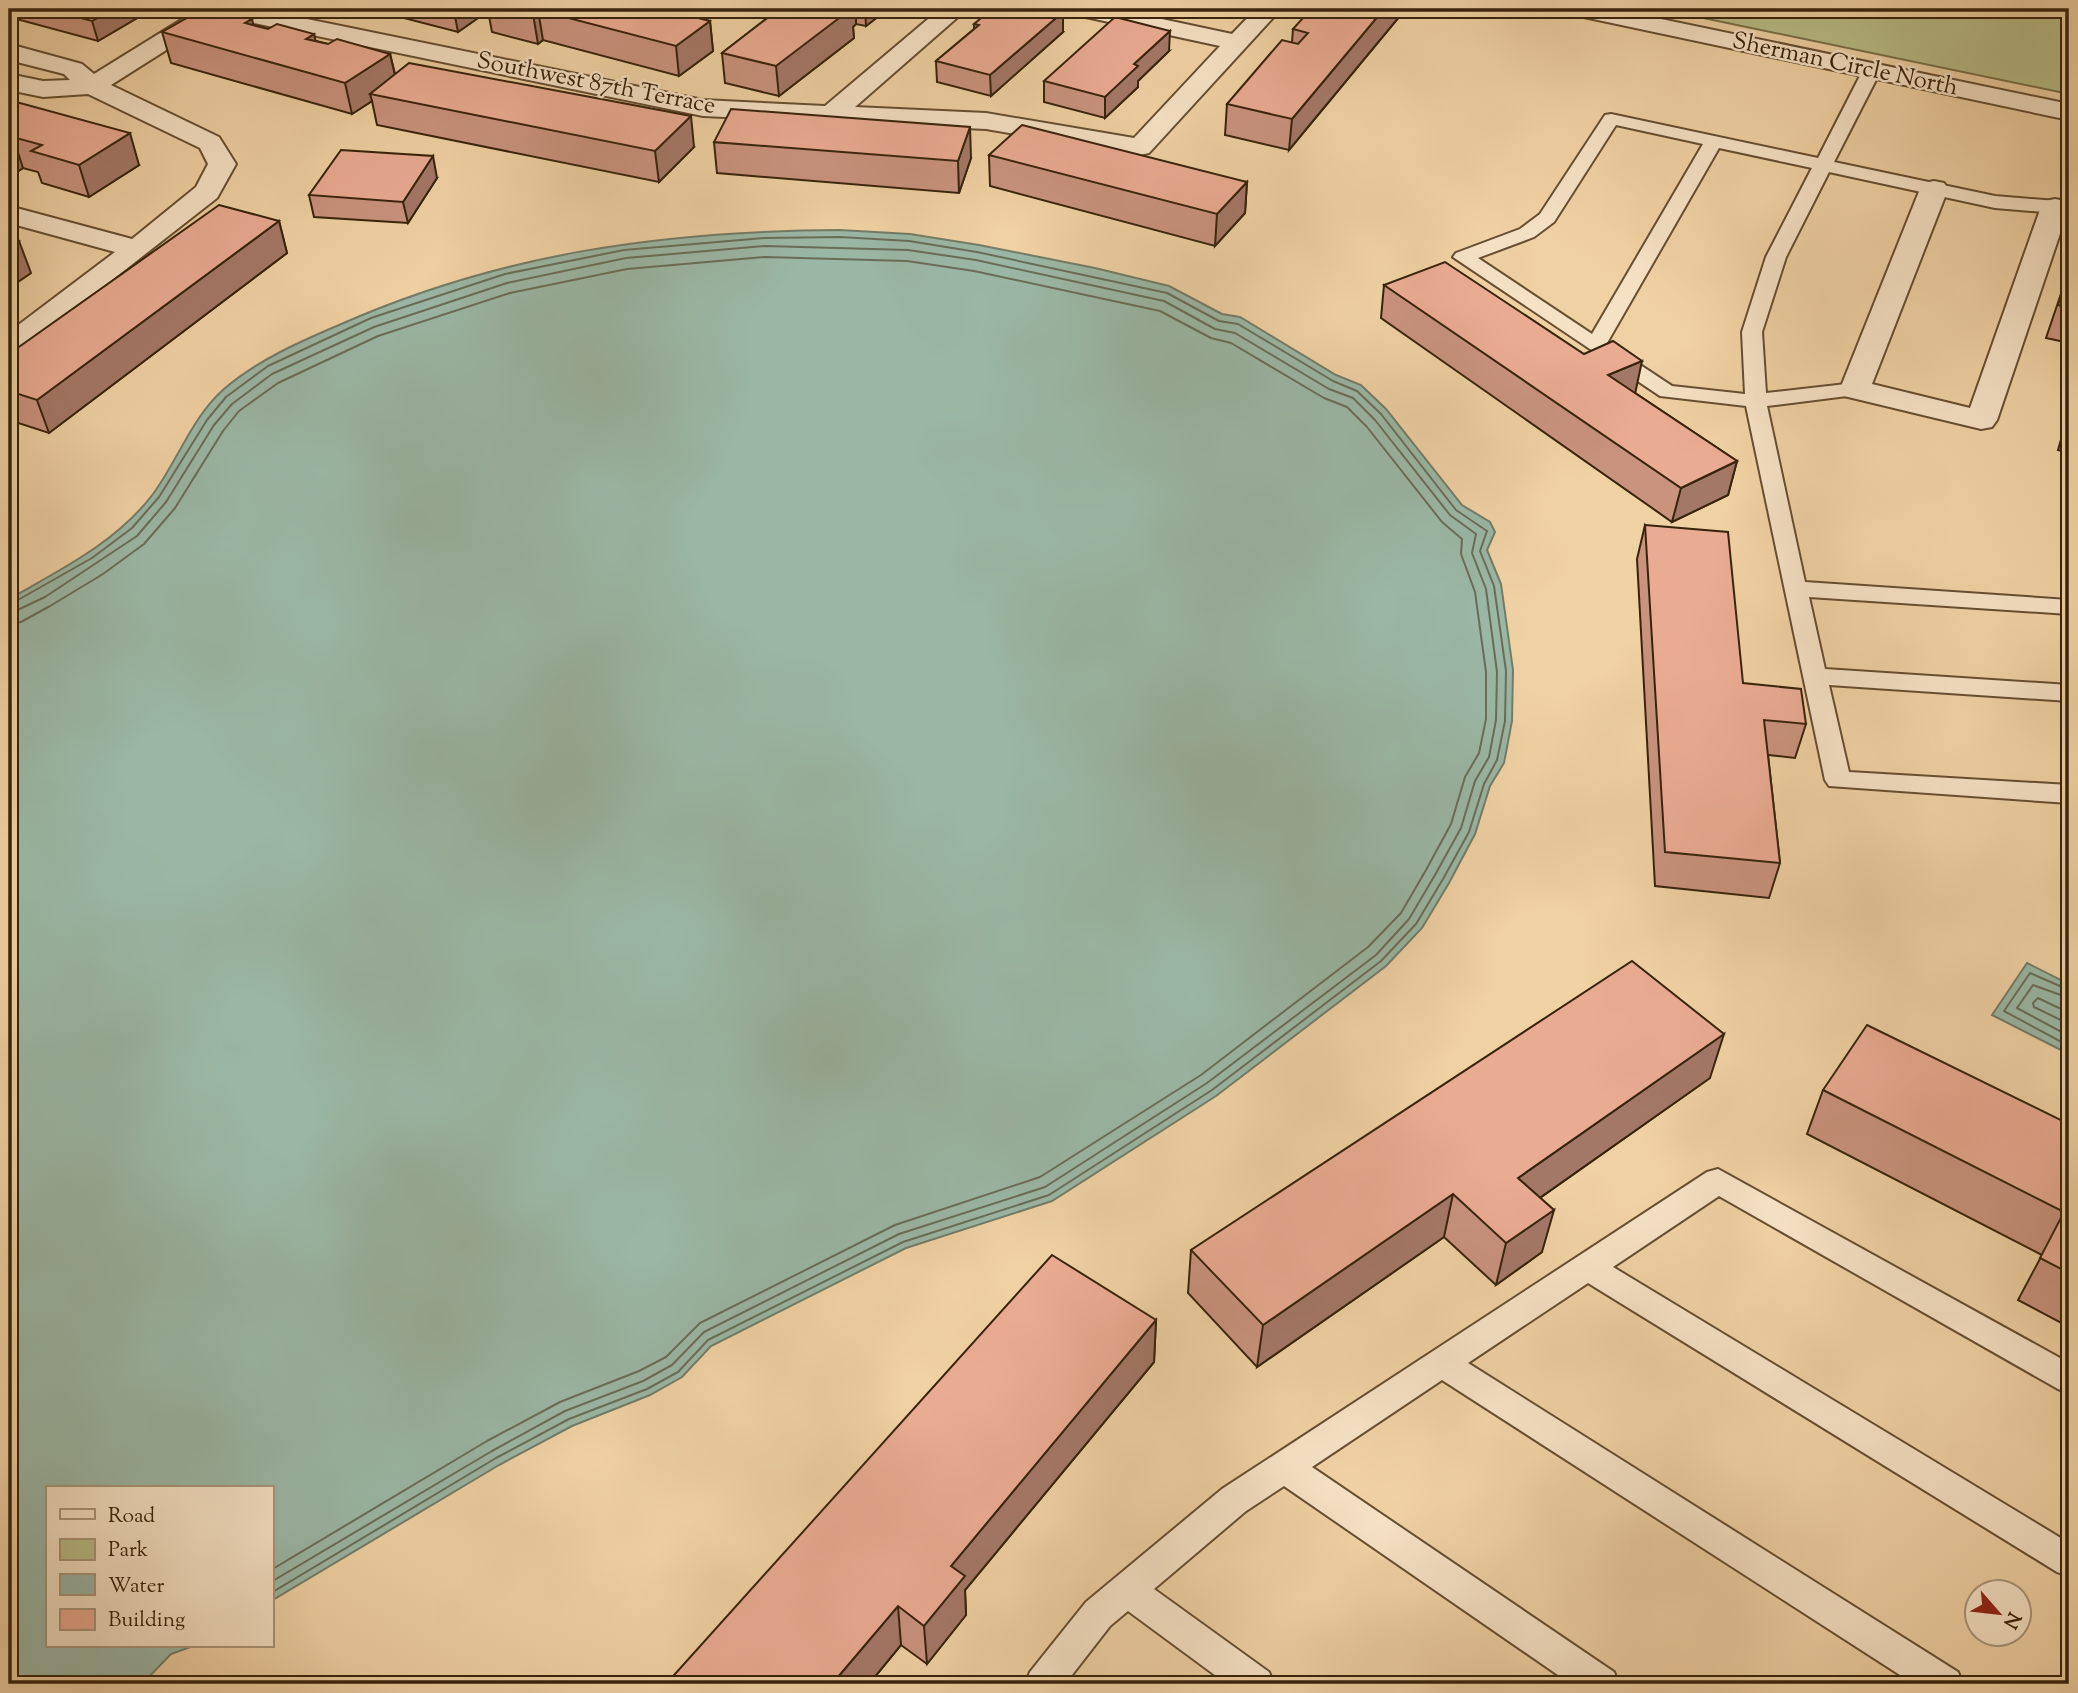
<svg xmlns="http://www.w3.org/2000/svg" width="2078" height="1693" viewBox="0 0 2078 1693" font-family="'Sorts Mill Goudy',serif">
  <style>
    .green { fill: #b8bc87; stroke: #787049; stroke-width: 2 }
    .water { fill: #9ab7a5; stroke: #737c67; stroke-width: 2 }
    .lines { fill: none; stroke-linecap: round; stroke-linejoin: round }
    .shore { stroke: #696d58; stroke-width: 2 }
    .lane-casing { stroke: #664e31; stroke-width: 4 }
    .street-casing { stroke: #664e31; stroke-width: 4 }
    .lane { fill: #f5e1c4; fill-rule: evenodd }
    .street { fill: #f5e1c4; fill-rule: evenodd }
    .wall { fill: #c9937e; stroke: #38230b; stroke-width: 2 }
    .shaded-wall { fill: #a47867; stroke: #38230b; stroke-width: 2 }
    .building { fill: #eaab93; stroke: #38230b; stroke-width: 2 }
    .labels { text-anchor: middle; dominant-baseline: central; stroke-width: 5; stroke-linejoin: round; paint-order: stroke }
    .far-street-label { font-size: 24px; fill: #38230b; stroke: #f5e1c4 }
  </style>
  <rect width="100%" height="100%" fill="#f0d1a4"/>
  <filter id="stains"><feTurbulence type="fractalNoise" baseFrequency=".00286" numOctaves="4"/><feColorMatrix values="0 0 0 0 .2 0 0 0 0 .09 0 0 0 0 .02 0 0 0 .5 -.17"/></filter>
  <radialGradient id="worn" r=".72"><stop offset=".6" stop-color="#630" stop-opacity="0"/><stop offset="1" stop-color="#630" stop-opacity=".3"/></radialGradient>
  <polygon class="green" points="1660,9 2069,9 2069,94"/>
  <g class="water">
    <path d="M840 230 910 234 979 245 1095 268 1169 286 1222 314 1240 317 1336 375 1361 385 1386 409 1462 505 1490 522 1495 532 1487 550 1501 584 1513 670 1512 721 1504 763 1490 786 1475 834 1449 883 1422 928 1386 966 1216 1096 1052 1201 906 1248 711 1346 682 1377 650 1395 572 1426 499 1465 271 1601V1488H47V1646H193L171 1654 142 1684H9V599C60 570 117 542 153 494 178 460 192 417 224 389 258 360 299 342 339 325 502 253 663 231 840 230Z"/>
    <polygon points="2027,963 2069,984 2069,1054 1992,1015"/>
  </g>
  <g class="lines">
    <g class="shore">
      <polyline points="9,605 92,558 132,528 159,497 207,420 226,397 268,366 371,318 505,274 624,250 765,238 840,237 909,241 977,252 1167,293 1219,321 1238,324 1333,381 1357,391 1381,414 1456,510 1487,531 1480,551 1494,586 1506,671 1505,721 1497,760 1484,784 1469,832 1443,879 1416,924 1381,961 1212,1090 1049,1195 903,1242 708,1340 678,1372 647,1389 569,1419 496,1458 271,1593"/>
      <polyline points="9,614 45,597 137,536 166,502 214,425 232,404 272,374 374,327 507,283 626,258 765,246 908,250 976,260 1164,301 1215,329 1235,333 1329,389 1353,398 1375,420 1450,515 1476,534 1472,553 1486,589 1497,672 1496,720 1489,757 1475,781 1461,828 1435,875 1409,919 1376,955 1207,1083 1045,1187 899,1234 704,1332 672,1365 643,1381 565,1411 492,1451 271,1582"/>
      <polyline points="9,624 21,622 50,606 103,574 144,544 175,508 223,431 239,411 278,383 378,336 510,293 627,269 765,257 907,261 974,271 1160,311 1211,338 1231,343 1324,398 1347,407 1367,427 1442,522 1462,539 1461,554 1475,592 1486,672 1486,719 1479,753 1465,777 1451,824 1426,870 1401,913 1368,947 1201,1075 1040,1177 895,1225 700,1323 666,1357 639,1371 560,1402 487,1441 271,1570"/>
      <polyline points="2069,990 2030,973 2004,1011 2069,1046"/>
      <polyline points="2069,998 2033,985 2017,1008 2069,1036"/>
      <polyline points="2069,1009 2059,1008 2038,998 2033,1003 2034,1007 2069,1024"/>
    </g>
    <g class="lane-casing">
      <g id="lane">
        <path d="M1872 65 1881 70 1834 162 1995 196 2069 202V214L1995 208 1829 172 1786 257 1762 332 1766 393 1855 383 1862 385 1866 389 1862 393 1855 395 1767 406 1805 582 2069 600V614L1809 597 1825 669 2069 685V701L1829 685 1849 772 2069 785V803L1829 786 1825 780 1746 406 1660 396 1453 257 1456 253 1520 229 1540 214 1605 115 1611 114 1818 158 1863 70ZM1616 125 1703 144 1592 334 1478 258 1534 237 1554 222ZM1719 148 1812 168 1766 257 1742 332 1745 394 1672 386 1607 343Z"/>
        <polygon points="1718,1169 2069,1363 2069,1393 2058,1389 1719,1196 1613,1267 2069,1543 2069,1577 2057,1572 1588,1283 1468,1363 1958,1672 1963,1684 1914,1684 1442,1380 1312,1467 1614,1672 1619,1684 1571,1684 1284,1486 1246,1511 1154,1589 1269,1672 1274,1684 1227,1684 1128,1611 1110,1626 1065,1684 1025,1684 1030,1672 1086,1602 1222,1489 1707,1172"/>
      </g>
    </g>
    <g class="street-casing">
      <g id="street">
        <polygon points="199,9 258,9 703,100 825,106 940,9 967,9 855,107 986,113 1134,138 1220,46 1081,16 1072,14 1069,9 1115,9 1232,34 1256,9 1281,9 1149,153 1140,155 986,129 703,116 220,16 111,85 219,137 236,164 217,198 20,352 9,355 9,332 115,252 9,223 9,206 132,239 196,187 208,164 200,148 88,94 43,97 9,90 9,74 43,81 70,80 64,74 9,60 9,44 82,64 94,74"/>
        <polygon points="1567,9 1613,9 2069,104 2069,120 1579,16 1570,14"/>
        <polygon points="1934,181 1944,183 1948,189 1872,384 1970,408 2041,207 2045,201 2055,199 2065,201 2069,207 1997,420 1992,427 1981,429 1844,396 1840,389 1920,189 1924,183"/>
      </g>
    </g>
    <use href="#lane" class="lane"/>
    <use href="#street" class="street"/>
  </g>
  <g class="wall">
    <polygon points="9,9 143,9 144,14 98,41 9,17"/>
    <polygon points="369,9 663,9 710,21 713,51 679,76 543,40 538,44 492,32 488,11 458,32"/>
    <polygon points="779,9 888,9 866,26 856,24 853,27 854,38 779,96 725,83 722,53"/>
    <polygon points="1399,17 1289,150 1225,135 1227,104 1292,42 1293,29"/>
    <polygon points="974,24 1063,32 991,96 937,82 936,61 974,29"/>
    <polygon points="253,25 328,44 390,54 395,74 694,147 659,182 377,125 372,101 352,114 171,63 162,32"/>
    <polygon points="1169,51 1138,81 1138,87 1105,118 1044,102 1044,81"/>
    <polygon points="9,100 139,165 89,197 42,183 38,172 23,168 17,172 9,170"/>
    <polygon points="714,142 971,158 959,193 717,173"/>
    <polygon points="989,155 1247,182 1245,213 1215,246 990,186"/>
    <polygon points="437,178 408,223 314,217 309,195"/>
    <polygon points="279,221 287,253 49,433 9,420 9,354"/>
    <polygon points="2066,279 2069,279 2069,343 2046,338"/>
    <polygon points="1384,285 1635,393 1737,461 1728,495 1672,522 1381,318"/>
    <polygon points="2069,412 2069,453 2058,450"/>
    <polygon points="1645,525 1743,683 1806,724 1795,758 1768,755 1780,863 1769,898 1655,886 1637,559"/>
    <polygon points="1710,1078 1540,1198 1542,1252 1496,1285 1444,1237 1257,1367 1188,1293 1191,1250"/>
    <polygon points="1823,1090 2069,1124 2069,1327 2018,1300 2042,1255 1807,1134"/>
    <polygon points="1156,1320 1154,1362 965,1590 966,1615 927,1664 901,1645 869,1684 666,1684"/>
  </g>
  <g class="shaded-wall">
    <polygon points="113,9 143,9 144,14 98,41 92,21"/>
    <polygon points="458,9 488,9 488,11 458,32 454,11"/>
    <polygon points="840,9 856,9 856,24 853,27 854,38 779,96 776,66"/>
    <polygon points="865,9 888,9 866,26"/>
    <polygon points="1384,9 1400,9 1399,17 1289,150 1292,119"/>
    <polygon points="538,10 543,40 538,44 533,14"/>
    <polygon points="1063,12 1063,32 991,96 990,75"/>
    <polygon points="252,19 259,49 245,23"/>
    <polygon points="710,21 713,51 679,76 676,46"/>
    <polygon points="1170,31 1169,51 1138,81 1138,87 1105,118 1105,97 1134,64"/>
    <polygon points="314,34 321,64 306,39"/>
    <polygon points="390,54 397,84 370,94 372,101 352,114 345,83"/>
    <polygon points="691,116 694,147 659,182 655,151"/>
    <polygon points="970,127 971,158 959,193 958,161"/>
    <polygon points="130,133 139,165 89,197 79,165"/>
    <polygon points="13,137 23,168 17,172 9,148 9,139"/>
    <polygon points="433,156 437,178 408,223 403,202"/>
    <polygon points="1247,182 1245,213 1215,246 1217,214"/>
    <polygon points="279,221 287,253 49,433 37,400"/>
    <polygon points="19,241 31,273 9,288 9,248"/>
    <polygon points="1642,361 1635,394 1608,375"/>
    <polygon points="1737,461 1728,495 1672,522 1681,488"/>
    <polygon points="1724,1034 1710,1078 1507,1221 1518,1178"/>
    <polygon points="1453,1194 1444,1237 1257,1367 1263,1325"/>
    <polygon points="1554,1210 1542,1252 1496,1285 1506,1243"/>
    <polygon points="1156,1320 1154,1362 965,1590 966,1615 927,1664 924,1626 951,1566"/>
    <polygon points="898,1606 901,1645 869,1684 832,1684"/>
  </g>
  <g class="building">
    <polygon points="47,9 113,9 92,21"/>
    <polygon points="203,9 214,9 252,19 245,23 268,29 277,24 314,34 306,39 328,44 337,39 390,54 345,83 162,32"/>
    <polygon points="514,9 663,9 710,21 676,46 538,10 533,14"/>
    <polygon points="779,9 851,9 776,66 722,53"/>
    <polygon points="992,9 1051,9 1063,12 990,75 936,61 979,25 974,24"/>
    <polygon points="1311,9 1384,9 1292,119 1227,104 1282,40 1298,44 1308,33 1293,29"/>
    <polygon points="1115,17 1170,31 1134,64 1138,66 1105,97 1044,81"/>
    <polygon points="409,63 691,116 655,151 370,94"/>
    <polygon points="9,100 130,133 79,165 31,151 42,145 13,137 9,139"/>
    <polygon points="731,109 970,127 958,161 714,142"/>
    <polygon points="1022,125 1247,182 1217,214 989,155"/>
    <polygon points="341,150 433,156 403,202 309,195"/>
    <polygon points="219,205 279,221 37,400 9,391 9,354"/>
    <polygon points="9,238 19,241 9,248"/>
    <polygon points="1445,262 1584,354 1613,341 1642,361 1608,375 1737,461 1681,488 1384,285"/>
    <polygon points="2066,279 2069,279 2069,308 2058,305"/>
    <polygon points="1645,525 1728,532 1743,683 1801,689 1806,724 1764,720 1780,863 1665,852"/>
    <polygon points="1632,961 1724,1034 1518,1178 1554,1210 1506,1243 1453,1194 1263,1325 1191,1250"/>
    <polygon points="1867,1025 2069,1124 2069,1273 2040,1258 2064,1212 1823,1090"/>
    <polygon points="1052,1255 1156,1320 951,1566 965,1576 924,1626 898,1606 832,1684 666,1684"/>
  </g>
  <g class="labels">
    <g class="far-street-label">
      <text transform="translate(1845 65) rotate(12)">Sherman Circle North</text>
      <text transform="translate(596 84) rotate(11)">Southwest 87th Terrace</text>
    </g>
  </g>
  <rect width="2078" height="1693" fill="none" stroke="#f0d1a4" stroke-width="35"/>
  <rect x="10" y="10" width="2057" height="1672" fill="none" stroke="#38230b" stroke-width="3.5"/>
  <rect x="18" y="18" width="2043" height="1658" fill="none" stroke="#38230b" stroke-width="2"/>
  <rect x="46" y="1486" width="228" height="161" fill="#f5e1c4" stroke="#a9957a" stroke-width="2"/>
  <rect x="60" y="1509" width="35" height="10" fill="#f5e1c4" stroke="#a9957a" stroke-width="2"/>
  <text x="108" y="1522" font-size="21" fill="#38230b">Road</text>
  <rect x="60" y="1539" width="35" height="21" fill="#b8bc87" stroke="#a9957a" stroke-width="2"/>
  <text x="108" y="1556" font-size="21" fill="#38230b">Park</text>
  <rect x="60" y="1574" width="35" height="21" fill="#9ab7a5" stroke="#a9957a" stroke-width="2"/>
  <text x="108" y="1592" font-size="21" fill="#38230b">Water</text>
  <rect x="60" y="1609" width="35" height="21" fill="#eaab93" stroke="#a9957a" stroke-width="2"/>
  <text x="108" y="1626" font-size="21" fill="#38230b">Building</text>
  <g transform="translate(1998 1613) rotate(118)"><circle r="33" fill="#f5e1c4" stroke="#a9957a" stroke-width="2"/>
  <path d="M0-5L12 26L0 18L-12 26Z" fill="#8f2418"/>
  <text y="-10" font-size="19" font-weight="bold" text-anchor="middle" fill="#38230b">N</text>
  </g>
  <rect width="100%" height="100%" filter="url(#stains)"/>
  <rect width="100%" height="100%" fill="url(#worn)"/>
</svg>
